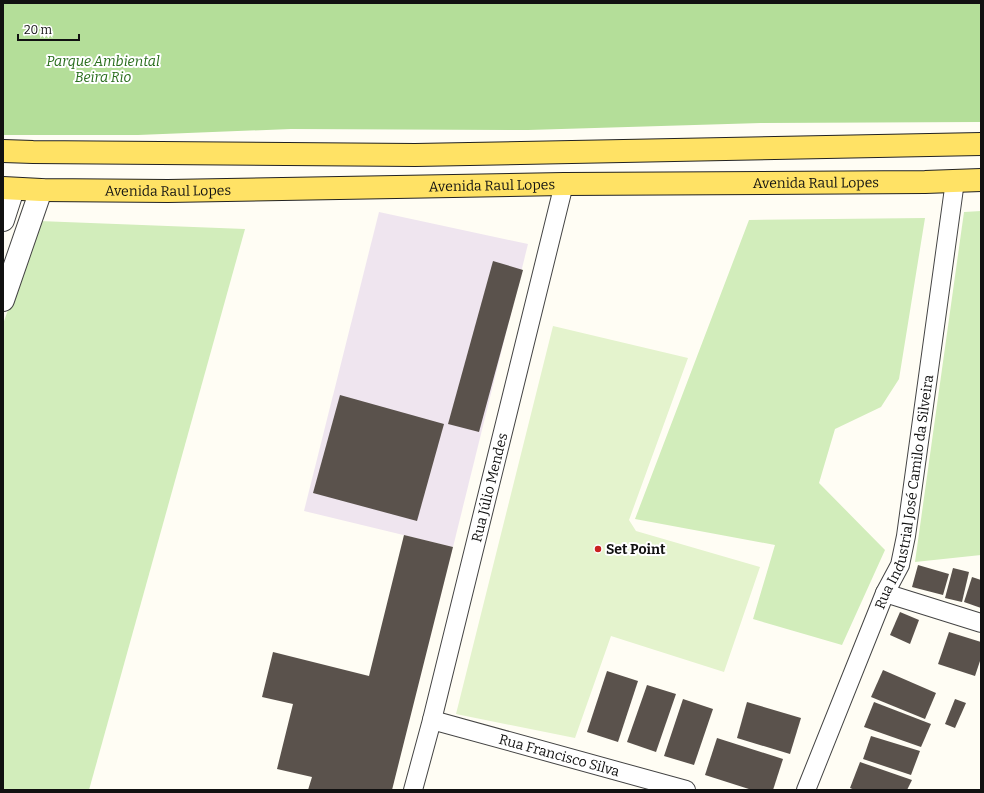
<svg xmlns="http://www.w3.org/2000/svg" width="984" height="793" viewBox="0 0 984 793" font-family="Bitter,serif">
  <style>
    .industrial { fill: #efe5ef }
    .green { fill: #d2edbb }
    .forest { fill: #b4de99 }
    .pitch { fill: #e4f3cd }
    .building { fill: #5a524c }
    .lines { fill: none; stroke-linecap: round; stroke-linejoin: round }
    .minor-casing { stroke: #444; stroke-width: 20 }
    .tertiary-casing { stroke: #444; stroke-width: 24 }
    .primary-casing { stroke: #222; stroke-width: 24 }
    .minor { stroke: #fff; stroke-width: 18 }
    .tertiary { stroke: #fff; stroke-width: 22 }
    .primary { stroke: #ffe265; stroke-width: 22 }
    .poi-dot { fill: #ca2120; stroke: #fff; stroke-width: 1.5 }
    .labels { text-anchor: middle; dominant-baseline: central; stroke-width: 4; stroke-linejoin: round; paint-order: stroke }
    .park-label { font-size: 14px; font-style: italic; fill: #286d1c; stroke: #fff }
    .street-label { font-size: 14px; fill: #111; stroke: #fff }
    .poi-label { font-size: 14px; font-weight: bold; fill: #111; stroke: #fff; text-anchor: start }
  </style>
  <rect width="100%" height="100%" fill="#fffdf4"/>
  <polygon class="industrial" points="379,212 528,244 453,547 304,511"/>
  <g class="green">
    <polygon points="981,211 981,555 915,562 964,212"/>
    <polygon points="925,218 899,379 881,407 835,429 819,483 885,550 842,645 753,619 775,545 635,519 749,220"/>
    <polygon points="39,221 245,229 89,790 3,790 3,324"/>
  </g>
  <polygon class="forest" points="3,3 981,3 981,122 761,123 528,130 291,129 138,135 3,135"/>
  <polygon class="pitch" points="553,326 688,358 629,520 636,531 760,567 724,672 611,636 575,738 456,714"/>
  <g class="building">
    <polygon points="493,261 523,270 479,432 448,424"/>
    <polygon points="340,395 444,424 417,521 313,493"/>
    <polygon points="404,535 453,547 392,790 308,790 312,777 277,769 293,704 262,697 273,652 369,676"/>
    <polygon points="918,565 949,574 943,595 912,587"/>
    <polygon points="953,568 969,572 962,602 945,598"/>
    <polygon points="972,577 981,580 981,608 964,602"/>
    <polygon points="900,612 919,620 910,644 890,635"/>
    <polygon points="949,632 981,642 981,658 975,676 938,664"/>
    <polygon points="883,670 936,693 925,719 871,697"/>
    <polygon points="607,671 638,681 618,742 587,732"/>
    <polygon points="647,685 676,694 656,752 627,742"/>
    <polygon points="683,699 713,709 694,765 664,756"/>
    <polygon points="955,699 966,703 955,728 945,724"/>
    <polygon points="747,702 801,718 790,754 737,738"/>
    <polygon points="874,702 931,724 921,747 864,727"/>
    <polygon points="871,736 920,751 911,775 863,759"/>
    <polygon points="717,738 783,759 773,790 752,790 705,775"/>
    <polygon points="860,762 912,780 907,790 855,790 850,788"/>
  </g>
  <g class="lines">
    <g class="minor-casing">
      <g id="minor">
        <polyline points="885,593 981,623"/>
        <path id="s1" d="M432 720 686 790"/>
        <path id="s2" d="M413 790 432 720 564 184"/>
        <path id="s3" d="M806 790 885 593 900 565 906 536 955 181"/>
      </g>
    </g>
    <g class="tertiary-casing">
      <g id="tertiary">
        <polyline points="3,220 13,189"/>
        <polyline points="3,300 41,190"/>
      </g>
    </g>
    <g class="primary-casing">
      <g id="primary">
        <polyline points="3,151 33,152 415,155 981,144"/>
        <path id="s4" d="M3 188 41 190 168 191 564 184 925 182 981 180"/>
      </g>
    </g>
    <use href="#minor" class="minor"/>
    <use href="#tertiary" class="tertiary"/>
    <use href="#primary" class="primary"/>
  </g>
  <circle class="poi-dot" cx="598" cy="549" r="4"/>
  <g class="labels">
    <g class="park-label">
      <text x="103" y="61">Parque Ambiental<tspan x="103" dy="16">Beira Rio</tspan></text>
    </g>
    <g class="street-label">
      <text stroke="none"><textPath href="#s4" startOffset="813">Avenida Raul Lopes</textPath></text>
      <text stroke="none"><textPath href="#s4" startOffset="489">Avenida Raul Lopes</textPath></text>
      <text stroke="none"><textPath href="#s4" startOffset="165">Avenida Raul Lopes</textPath></text>
      <text stroke="none"><textPath href="#s2" startOffset="312">Rua Júlio Mendes</textPath></text>
      <text stroke="none"><textPath href="#s3" startOffset="316">Rua Industrial José Camilo da Silveira</textPath></text>
      <text stroke="none"><textPath href="#s1" startOffset="132">Rua Francisco Silva</textPath></text>
    </g>
    <g class="poi-label">
      <text x="606" y="549">Set Point</text>
    </g>
  </g>
  <rect width="984" height="793" fill="none" stroke="#111111" stroke-width="8"/>
  <path d="M18 34v6h61v-6" fill="none" stroke="#111111" stroke-width="2"/>
  <text x="24" y="34" font-size="12" fill="#111111" stroke="#ffffff" stroke-width="3" paint-order="stroke">20 m</text>
</svg>
